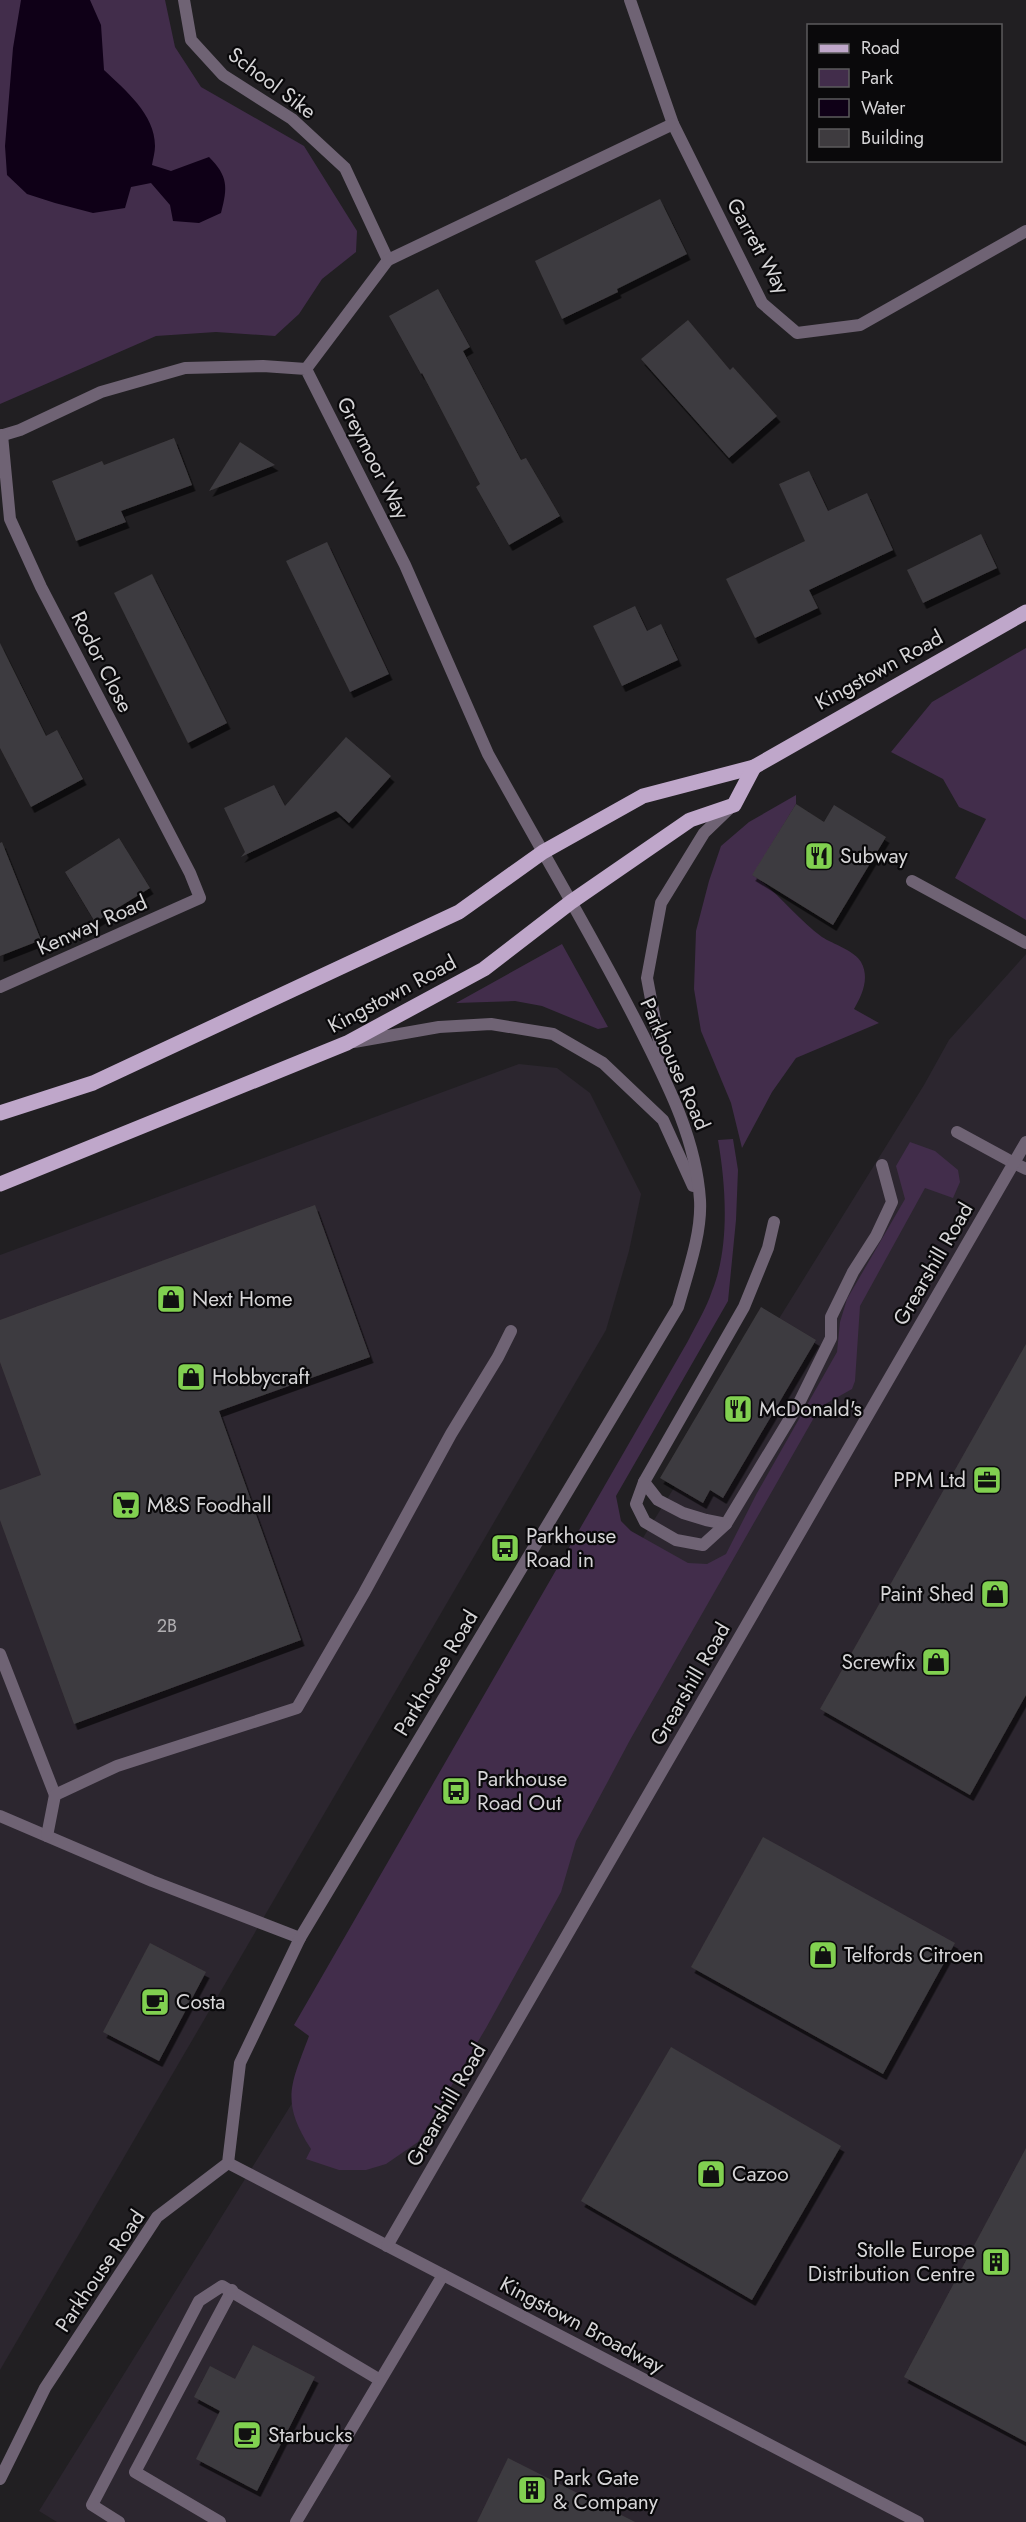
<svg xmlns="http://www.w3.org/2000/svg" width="1026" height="2522" viewBox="0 0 1026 2522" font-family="Jost,sans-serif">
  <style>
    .built { fill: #2c262f }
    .green { fill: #422d4b }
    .water { fill: #0f0017 }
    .building { fill: #3e3b3f; filter: url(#shadow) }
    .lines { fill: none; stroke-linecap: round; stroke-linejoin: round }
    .service { stroke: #6f6374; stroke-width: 12 }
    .minor { stroke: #6f6374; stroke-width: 12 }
    .tertiary { stroke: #6f6374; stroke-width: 12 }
    .primary { stroke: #bfa7ca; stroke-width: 15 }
    .labels { text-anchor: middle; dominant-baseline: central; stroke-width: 4.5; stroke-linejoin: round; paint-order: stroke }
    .number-label { font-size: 18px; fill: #b0aeb1 }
    .street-label { font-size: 21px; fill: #d6d5d7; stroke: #0a090b }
    .poi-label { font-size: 21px; fill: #d6d5d7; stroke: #0a090b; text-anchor: start }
  </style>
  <defs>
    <filter id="shadow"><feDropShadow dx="3.5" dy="6" stdDeviation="0" flood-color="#0009"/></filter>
  </defs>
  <rect width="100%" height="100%" fill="#211f22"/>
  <g class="built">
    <polygon points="1026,954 1026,2522 57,2522 39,2511 924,1085 949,1040"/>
    <polygon points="519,1064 557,1068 590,1093 641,1194 629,1251 606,1330 0,2370 0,1255"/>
  </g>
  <g class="green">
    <polygon points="0,0 165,0 175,47 201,87 304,146 357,231 356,252 322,279 299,314 275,336 216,332 156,336 0,404"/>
    <polygon points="1026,648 1026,920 955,878 986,819 959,807 943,779 891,752 932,702"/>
    <path d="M796 795V804L753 875C779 893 797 919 822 937 833 944 855 951 861 962 870 978 862 995 854 1009L879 1023 796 1058 772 1092 742 1148 731 1103 701 1031 694 989 696 931 709 881 721 846 749 822Z"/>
    <polygon points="562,944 608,1027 598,1029 542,1006 515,1001 456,1003"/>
    <path d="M733 1139 738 1170 736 1220 728 1301 616 1496 621 1521 631 1531 688 1563 707 1564 726 1554 757 1493 837 1352 840 1322 847 1299 905 1199 896 1166 910 1142 935 1151 958 1170 960 1182 953 1198 925 1188 860 1306 855 1381 852 1389 820 1407 630 1740 576 1841 561 1892 486 2028 418 2142 386 2164 366 2170H339L306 2159 311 2149C280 2101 291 2085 309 2036L294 2025 688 1341C696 1325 706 1309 712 1291 730 1247 726 1186 718 1140Z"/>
  </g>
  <path class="water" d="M21 0H90L101 25 104 70C125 90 155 114 155 146 155 152 153 159 152 165L171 171 209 157C228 176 228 187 221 213L199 223 173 221 170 205 151 183 131 187 125 208 93 213 55 203 27 194 7 175 5 146 13 48Z"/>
  <g class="building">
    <polygon points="660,199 687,254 617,289 618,292 562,319 535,261"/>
    <polygon points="438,289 470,347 463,351 521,460 526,458 560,516 509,545 476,487 480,484 422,373 421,374 389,316"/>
    <polygon points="688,320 730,370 733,367 777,416 729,458 641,359"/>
    <polygon points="174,438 192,485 121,511 126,522 76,541 52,481 102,461 104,465"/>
    <polygon points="240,442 275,465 209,491"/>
    <polygon points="809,471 828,511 867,493 893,550 809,590 818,608 755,638 726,579 805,541 779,484"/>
    <polygon points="981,534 997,568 923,603 907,570"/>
    <polygon points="327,542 389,674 350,692 286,561"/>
    <polygon points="152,574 227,723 188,743 114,593"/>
    <polygon points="635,606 647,631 661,624 678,660 622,686 593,626"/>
    <polygon points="0,643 46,736 57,730 83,779 31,807 0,748"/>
    <polygon points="346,737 391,776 349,823 336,811 241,857 245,852 224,808 274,785 285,806"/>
    <polygon points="796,804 824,822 834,805 886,837 833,925 752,875"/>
    <polygon points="119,838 150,888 95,922 65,872"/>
    <polygon points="2,842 41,940 0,956 0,843"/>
    <polygon points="315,1205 370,1357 219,1411 301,1640 74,1724 0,1520 0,1490 41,1475 0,1362 0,1320"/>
    <polygon points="761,1307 816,1340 723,1498 710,1490 703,1503 660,1478"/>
    <polygon points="1026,1344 1026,1695 970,1795 820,1709"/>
    <polygon points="763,1837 955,1943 883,2074 691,1967"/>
    <polygon points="150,1943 206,1972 159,2061 103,2032"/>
    <polygon points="671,2047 841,2146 752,2300 581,2201"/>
    <polygon points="1026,2148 1026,2442 904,2377"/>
    <polygon points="253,2345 315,2377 257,2491 196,2459 220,2411 194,2397 210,2366 235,2379"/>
    <polygon points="508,2458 635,2522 477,2522"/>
  </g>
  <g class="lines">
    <g class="service">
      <polyline points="912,881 1026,943"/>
      <polyline points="957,1132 1014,1163"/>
      <polyline points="774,1222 768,1248 744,1307 644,1482 658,1500 683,1513 706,1520 726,1524 798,1405 831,1338 831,1317 853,1272 876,1236 892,1202 882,1165"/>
      <polyline points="644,1482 636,1504 645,1522 676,1540 703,1545 726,1524"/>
      <polyline points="0,1654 55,1795"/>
      <polyline points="0,1816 152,1881 300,1938"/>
      <polyline points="47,1836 55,1795 117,1766 297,1708 364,1593 451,1434 498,1357 511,1331"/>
      <polyline points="119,2522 92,2505 199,2301 222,2286 380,2380"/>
      <polyline points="220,2522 135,2472 232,2290"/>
      <polyline points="296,2522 443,2275"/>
    </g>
    <g class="minor">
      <polyline points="184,0 191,40 223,75 292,119 345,168 388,260 306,369"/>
      <polyline points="630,0 673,124 762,303 797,333 860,325 1026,231"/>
      <polyline points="388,260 673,124"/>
      <polyline points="0,436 20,430 101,392 185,368 263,366 306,369 405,565 488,754 543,852"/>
      <polyline points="0,987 200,898 190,873 41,587 10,519 2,435"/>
      <polyline points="1014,1163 1026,1169"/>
      <polyline points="228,2163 918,2522"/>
      <polyline points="387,2246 1026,1142"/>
    </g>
    <g class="tertiary">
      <polyline points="354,1042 439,1027 491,1024 553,1034 603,1063 663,1120 693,1186"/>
      <polyline points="664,1068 647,978 661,903 704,833 732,806"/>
      <path d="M0 2479 45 2388 157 2217 228 2163 240 2063 300 1938 678 1307C687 1274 702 1234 700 1200 696 1139 668 1085 642 1033 611 971 577 912 543 852"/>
    </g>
    <g class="primary">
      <polyline points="0,1113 93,1083 459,912 543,852 643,796 754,767 1026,612"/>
      <polyline points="0,1184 347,1043 484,969 571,902 690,820 734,805 754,767"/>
    </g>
  </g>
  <defs>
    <g id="restaurant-square" transform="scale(1.5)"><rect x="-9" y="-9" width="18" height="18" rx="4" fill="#81d050" stroke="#0a090b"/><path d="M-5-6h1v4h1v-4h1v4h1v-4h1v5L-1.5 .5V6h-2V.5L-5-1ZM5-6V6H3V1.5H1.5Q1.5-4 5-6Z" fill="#111"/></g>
    <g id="shop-square" transform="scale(1.5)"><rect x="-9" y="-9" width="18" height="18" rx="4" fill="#81d050" stroke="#0a090b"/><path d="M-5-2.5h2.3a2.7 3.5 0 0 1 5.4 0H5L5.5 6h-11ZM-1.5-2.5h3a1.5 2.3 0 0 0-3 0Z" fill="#111"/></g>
    <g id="office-square" transform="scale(1.5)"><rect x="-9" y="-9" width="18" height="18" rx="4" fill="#81d050" stroke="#0a090b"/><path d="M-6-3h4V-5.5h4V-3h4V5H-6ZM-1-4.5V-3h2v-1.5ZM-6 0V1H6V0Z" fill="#111"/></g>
    <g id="supermarket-square" transform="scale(1.5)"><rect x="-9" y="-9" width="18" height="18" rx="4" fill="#81d050" stroke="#0a090b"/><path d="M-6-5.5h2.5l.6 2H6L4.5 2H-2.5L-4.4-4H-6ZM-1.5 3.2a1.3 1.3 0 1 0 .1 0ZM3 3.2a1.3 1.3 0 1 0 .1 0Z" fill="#111"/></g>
    <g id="bus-square" transform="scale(1.5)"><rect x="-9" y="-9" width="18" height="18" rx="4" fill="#81d050" stroke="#0a090b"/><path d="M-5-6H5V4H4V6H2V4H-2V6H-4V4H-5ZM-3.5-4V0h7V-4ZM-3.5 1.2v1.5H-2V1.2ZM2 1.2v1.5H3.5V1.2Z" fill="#111"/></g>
    <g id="cafe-square" transform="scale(1.5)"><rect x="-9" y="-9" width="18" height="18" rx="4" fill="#81d050" stroke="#0a090b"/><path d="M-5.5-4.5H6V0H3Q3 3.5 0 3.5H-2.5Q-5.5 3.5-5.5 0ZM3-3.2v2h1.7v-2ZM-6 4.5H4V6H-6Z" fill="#111"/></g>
    <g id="building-square" transform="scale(1.5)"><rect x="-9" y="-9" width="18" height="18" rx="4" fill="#81d050" stroke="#0a090b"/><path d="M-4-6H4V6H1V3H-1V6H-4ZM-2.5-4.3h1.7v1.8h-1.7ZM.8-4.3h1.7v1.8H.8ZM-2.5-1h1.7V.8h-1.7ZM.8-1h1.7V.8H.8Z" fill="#111"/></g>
  </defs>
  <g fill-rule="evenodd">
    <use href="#restaurant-square" x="819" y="856"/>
    <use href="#shop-square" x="171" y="1299"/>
    <use href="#shop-square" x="191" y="1377"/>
    <use href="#restaurant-square" x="738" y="1409"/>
    <use href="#office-square" x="987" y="1480"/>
    <use href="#supermarket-square" x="126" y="1505"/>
    <use href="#bus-square" x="505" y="1548"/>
    <use href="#shop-square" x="995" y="1594"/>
    <use href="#shop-square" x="936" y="1662"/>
    <use href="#bus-square" x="456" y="1791"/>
    <use href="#shop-square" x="823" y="1955"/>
    <use href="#cafe-square" x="155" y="2002"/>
    <use href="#shop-square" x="711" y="2174"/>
    <use href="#building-square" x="996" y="2262"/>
    <use href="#cafe-square" x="247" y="2435"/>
    <use href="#building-square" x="532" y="2490"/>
  </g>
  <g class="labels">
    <g class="number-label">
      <text x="167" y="1626">2B</text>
    </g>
    <g class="street-label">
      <text transform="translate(272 83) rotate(37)">School Sike</text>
      <text transform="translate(758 246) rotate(61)">Garrett Way</text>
      <text transform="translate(373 458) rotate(63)">Greymoor Way</text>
      <text transform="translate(102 662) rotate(63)">Rodor Close</text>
      <text transform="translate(879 670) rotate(-29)">Kingstown Road</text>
      <text transform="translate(92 925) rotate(-24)">Kenway Road</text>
      <text transform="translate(392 994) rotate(-28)">Kingstown Road</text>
      <text transform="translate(675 1064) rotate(66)">Parkhouse Road</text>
      <text transform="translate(933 1264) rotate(-60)">Grearshill Road</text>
      <text transform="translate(436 1673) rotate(-59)">Parkhouse Road</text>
      <text transform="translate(690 1684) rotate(-60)">Grearshill Road</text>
      <text transform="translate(446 2105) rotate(-60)">Grearshill Road</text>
      <text transform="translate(100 2271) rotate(-56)">Parkhouse Road</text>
      <text transform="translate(582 2325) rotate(28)">Kingstown Broadway</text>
    </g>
    <g class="poi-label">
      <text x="840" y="856">Subway</text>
      <text x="192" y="1299">Next Home</text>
      <text x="212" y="1377">Hobbycraft</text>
      <text x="759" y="1409">McDonald's</text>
      <text x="966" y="1480" text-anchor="end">PPM Ltd</text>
      <text x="147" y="1505">M&amp;S Foodhall</text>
      <text x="526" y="1536">Parkhouse<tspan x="526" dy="24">Road in</tspan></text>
      <text x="974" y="1594" text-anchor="end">Paint Shed</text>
      <text x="915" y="1662" text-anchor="end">Screwfix</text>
      <text x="477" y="1779">Parkhouse<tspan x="477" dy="24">Road Out</tspan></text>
      <text x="844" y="1955">Telfords Citroen</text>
      <text x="176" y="2002">Costa</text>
      <text x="732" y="2174">Cazoo</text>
      <text x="975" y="2250" text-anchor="end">Stolle Europe<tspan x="975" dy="24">Distribution Centre</tspan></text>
      <text x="268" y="2435">Starbucks</text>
      <text x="553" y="2478">Park Gate<tspan x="553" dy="24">&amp; Company</tspan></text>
    </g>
  </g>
  <rect x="807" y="24" width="195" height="138" fill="#0a090b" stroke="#5c5b5d" stroke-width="1.5"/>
  <rect x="819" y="44" width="30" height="9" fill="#bfa7ca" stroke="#5c5b5d" stroke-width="1.5"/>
  <text x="861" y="54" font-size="18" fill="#d6d5d7">Road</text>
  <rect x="819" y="69" width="30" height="18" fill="#422d4b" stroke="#5c5b5d" stroke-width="1.5"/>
  <text x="861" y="84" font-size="18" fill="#d6d5d7">Park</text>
  <rect x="819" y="99" width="30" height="18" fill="#0f0017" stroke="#5c5b5d" stroke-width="1.5"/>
  <text x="861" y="114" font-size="18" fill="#d6d5d7">Water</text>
  <rect x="819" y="129" width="30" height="18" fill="#3e3b3f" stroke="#5c5b5d" stroke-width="1.5"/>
  <text x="861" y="144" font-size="18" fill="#d6d5d7">Building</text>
</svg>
